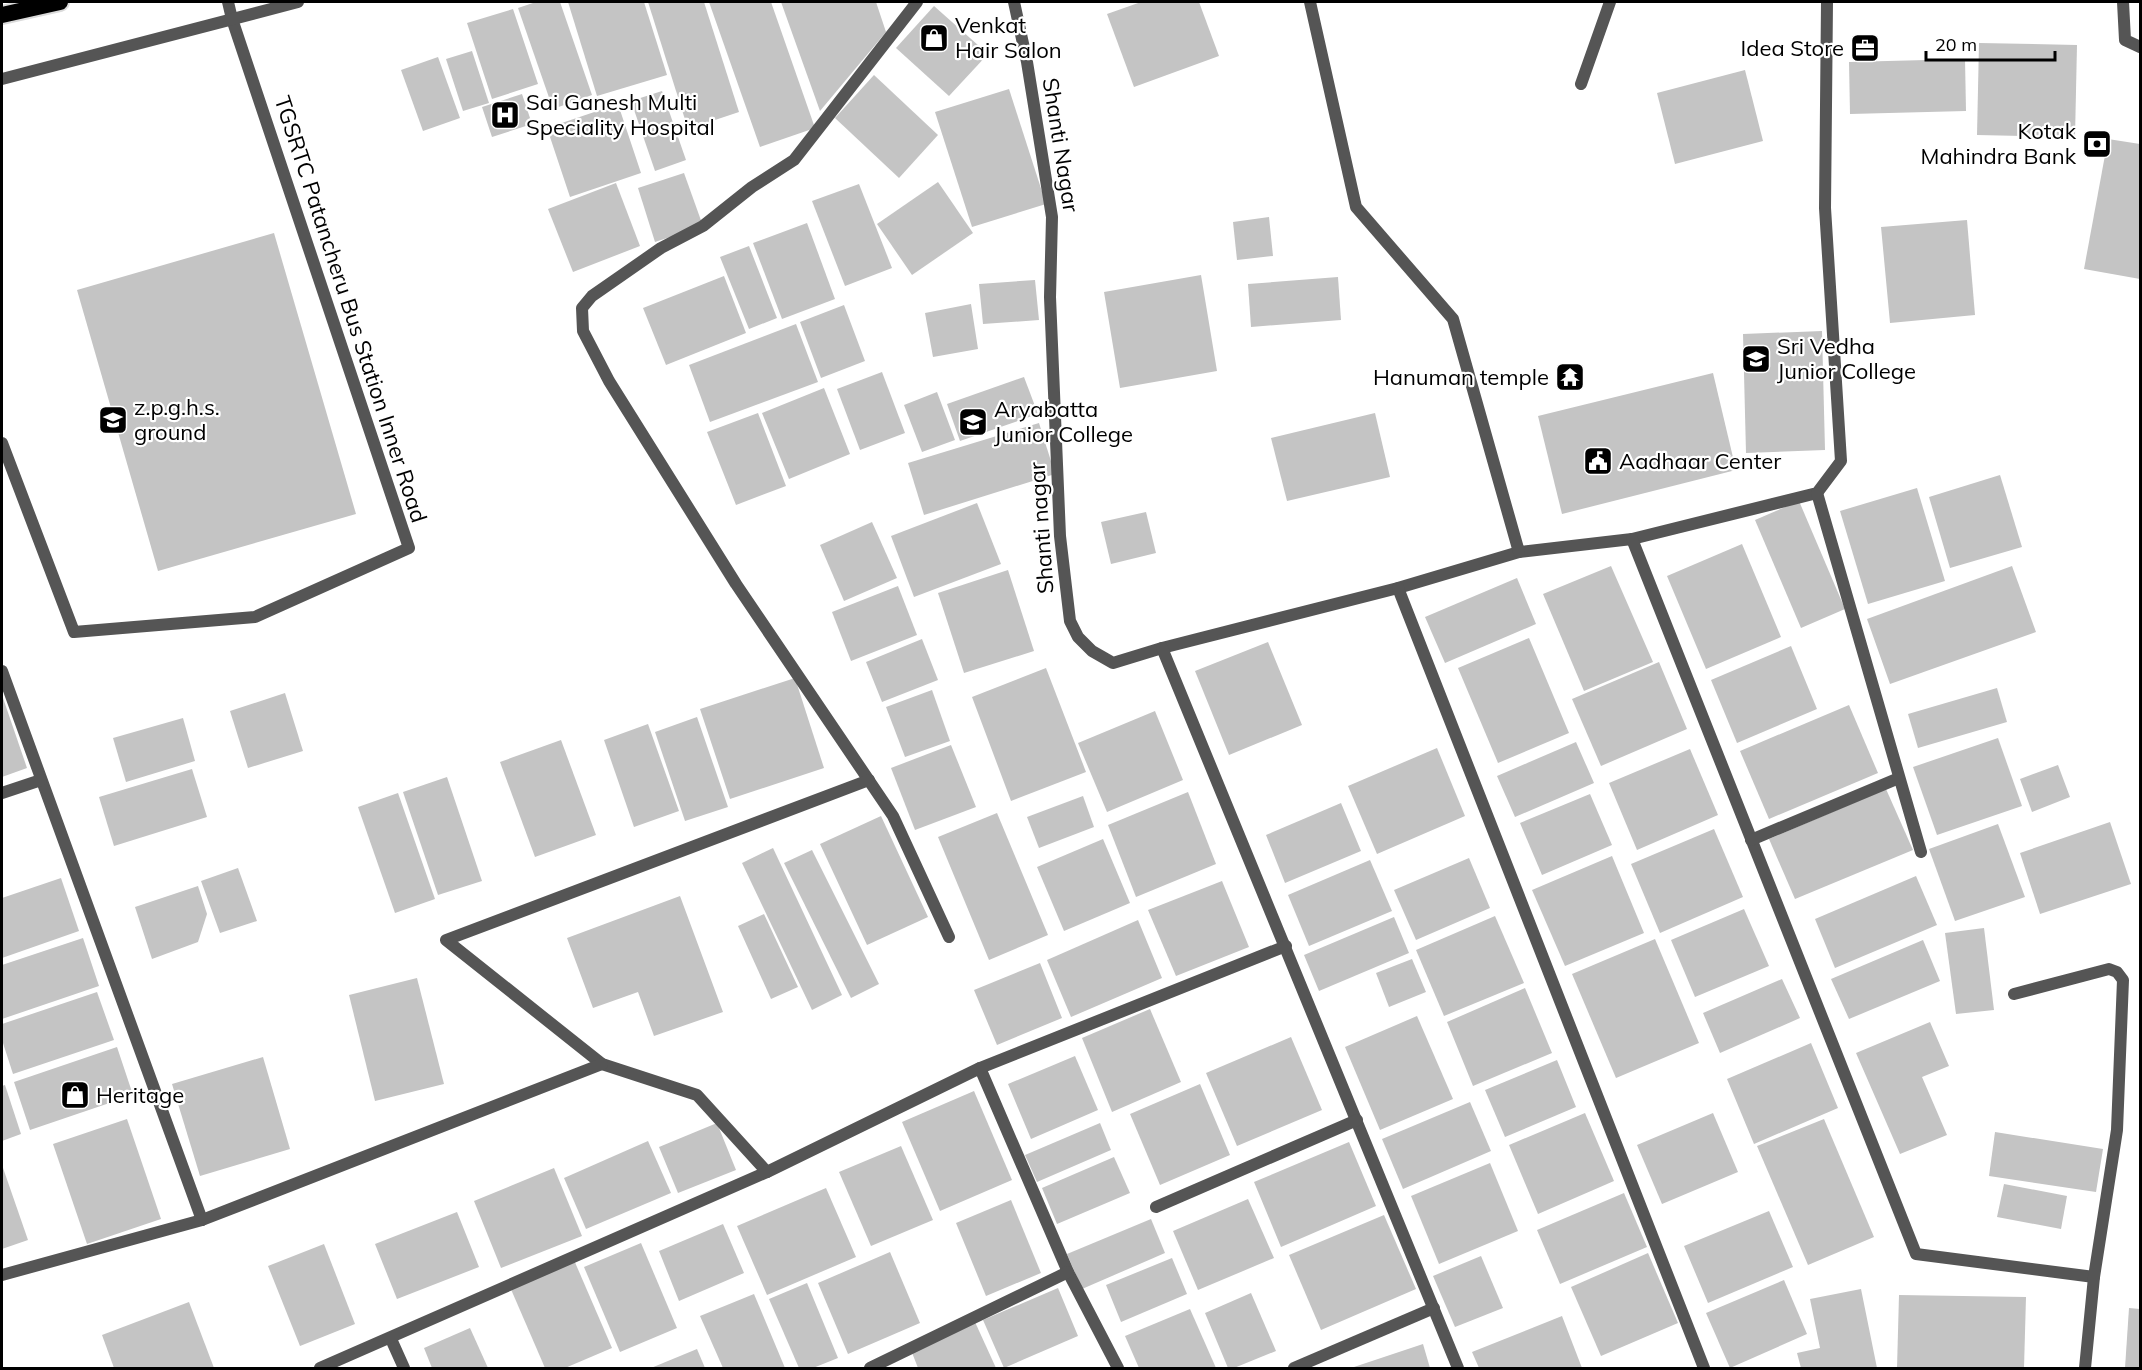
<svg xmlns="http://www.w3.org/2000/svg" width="2142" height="1370" viewBox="0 0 2142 1370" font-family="Mulish,sans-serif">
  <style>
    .building { fill: #c4c4c4 }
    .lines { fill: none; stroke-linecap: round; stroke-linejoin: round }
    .trunk-casing { stroke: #dbdbdb; stroke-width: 20 }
    .service { stroke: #555; stroke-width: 12 }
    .minor { stroke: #555; stroke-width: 12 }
    .tertiary { stroke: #555; stroke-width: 12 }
    .trunk { stroke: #000; stroke-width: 16 }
    .labels { text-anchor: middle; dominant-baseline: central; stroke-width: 4.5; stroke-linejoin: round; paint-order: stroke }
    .poi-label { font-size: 22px; fill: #000; stroke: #fff; text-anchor: start }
    .street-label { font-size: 22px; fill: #000; stroke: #fff }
  </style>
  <rect width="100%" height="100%" fill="#fff"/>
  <g class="building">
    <polygon points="536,2 560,2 592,95 553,109 518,8"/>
    <polygon points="568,2 644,2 667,75 597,96"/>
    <polygon points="648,2 704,2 739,112 688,129"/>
    <polygon points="709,2 771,2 815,128 760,147"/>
    <polygon points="781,2 876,2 886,32 820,111"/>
    <polygon points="1141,2 1199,2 1219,56 1134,87 1107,14"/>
    <polygon points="934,6 988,54 949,96 896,48"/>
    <polygon points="513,9 538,84 492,99 467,23"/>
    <polygon points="1979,43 2077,45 2075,137 1977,135"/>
    <polygon points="472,51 489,103 463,111 446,59"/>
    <polygon points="438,57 460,118 423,131 401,70"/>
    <polygon points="1965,59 1966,111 1850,114 1849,62"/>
    <polygon points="1745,70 1763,141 1675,164 1657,93"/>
    <polygon points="874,75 938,135 899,178 835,118"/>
    <polygon points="1009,89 1046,204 972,227 935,112"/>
    <polygon points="662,91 686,160 655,171 631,101"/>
    <polygon points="522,94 532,124 492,137 482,107"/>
    <polygon points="618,104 641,173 570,197 547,128"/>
    <polygon points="2108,139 2140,144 2140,279 2084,269"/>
    <polygon points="684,173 703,226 655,242 638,188"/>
    <polygon points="938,182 973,233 912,275 877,224"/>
    <polygon points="616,183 640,246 573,272 548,209"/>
    <polygon points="859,184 892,268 845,286 812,201"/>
    <polygon points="1269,217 1273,256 1237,260 1233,222"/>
    <polygon points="1967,220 1975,315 1890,323 1881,227"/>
    <polygon points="807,223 835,299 782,319 753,243"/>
    <polygon points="274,233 356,514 158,571 77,290"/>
    <polygon points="749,246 777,318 749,329 720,257"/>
    <polygon points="1201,275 1217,371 1120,388 1104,292"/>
    <polygon points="724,276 746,333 666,365 643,308"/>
    <polygon points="1338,277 1341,320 1251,327 1248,284"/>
    <polygon points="1035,280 1039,320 983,324 979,284"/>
    <polygon points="971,304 978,349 933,357 925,313"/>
    <polygon points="844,305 865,361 821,378 800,322"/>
    <polygon points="796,324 818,382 710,422 689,365"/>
    <polygon points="1822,331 1825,450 1746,453 1743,334"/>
    <polygon points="882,372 905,433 860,450 837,389"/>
    <polygon points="1713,373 1736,470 1562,514 1538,416"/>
    <polygon points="1024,377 1038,414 960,441 947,404"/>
    <polygon points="824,388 850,454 789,479 762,413"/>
    <polygon points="937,392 955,440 922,452 904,405"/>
    <polygon points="758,413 786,486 736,505 707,432"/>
    <polygon points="1375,413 1390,477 1287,501 1271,438"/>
    <polygon points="1039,423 1055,474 924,515 908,463"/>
    <polygon points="2000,475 2022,547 1950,568 1929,497"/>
    <polygon points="1917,488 1945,581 1868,604 1840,511"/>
    <polygon points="1799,501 1845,609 1801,628 1755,520"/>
    <polygon points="977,503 1001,564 914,597 891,536"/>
    <polygon points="1146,512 1156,553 1111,564 1101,522"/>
    <polygon points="872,522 897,578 844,601 820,545"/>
    <polygon points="1742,544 1781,637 1706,669 1667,576"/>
    <polygon points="1611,566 1653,662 1584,691 1543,594"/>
    <polygon points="2012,566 2036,632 1890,684 1867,619"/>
    <polygon points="1008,570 1034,651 964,673 938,593"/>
    <polygon points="1517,578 1536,624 1445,663 1425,617"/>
    <polygon points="898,586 917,635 851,661 832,612"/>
    <polygon points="1529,638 1569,733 1498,763 1458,668"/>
    <polygon points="922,639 938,680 882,702 866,662"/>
    <polygon points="1268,642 1302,725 1229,755 1195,671"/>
    <polygon points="1791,646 1817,709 1737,743 1711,680"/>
    <polygon points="1659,662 1687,729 1601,766 1572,699"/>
    <polygon points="1046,668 1086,772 1011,801 972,697"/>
    <polygon points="795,678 824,768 730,799 700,709"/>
    <polygon points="1997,688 2007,722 1918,748 1908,714"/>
    <polygon points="932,690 950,741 905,757 886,707"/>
    <polygon points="285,693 303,751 248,768 230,711"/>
    <polygon points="2,695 27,768 2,777"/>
    <polygon points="1849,705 1878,773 1769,819 1740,751"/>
    <polygon points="1155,711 1183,780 1107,812 1078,743"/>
    <polygon points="697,717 728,807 685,821 655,732"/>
    <polygon points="183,718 195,761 126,782 113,738"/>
    <polygon points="648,724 679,811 634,827 604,740"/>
    <polygon points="1998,738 2022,806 1937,835 1913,767"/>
    <polygon points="561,740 596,835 535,857 500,762"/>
    <polygon points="1576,742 1594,783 1515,817 1497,776"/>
    <polygon points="951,745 976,807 915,830 891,768"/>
    <polygon points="1437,748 1465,816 1377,854 1348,786"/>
    <polygon points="1690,749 1718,815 1637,850 1609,783"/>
    <polygon points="2058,765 2070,797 2032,812 2020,779"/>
    <polygon points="192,769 207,817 114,846 99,797"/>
    <polygon points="447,777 482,881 438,895 403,792"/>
    <polygon points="1886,789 1913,850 1795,899 1769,839"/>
    <polygon points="1188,792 1216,864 1136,897 1108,825"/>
    <polygon points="398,793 435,899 395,913 358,807"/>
    <polygon points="1590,794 1612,845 1542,875 1520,823"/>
    <polygon points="1083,796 1094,827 1039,848 1027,817"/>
    <polygon points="1341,803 1361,851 1285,883 1266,835"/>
    <polygon points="997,813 1048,935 989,960 938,837"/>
    <polygon points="881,816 928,917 867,945 820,844"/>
    <polygon points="2110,822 2131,884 2040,914 2020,853"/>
    <polygon points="1998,824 2025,897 1955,921 1929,849"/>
    <polygon points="1714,829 1743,897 1660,933 1631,864"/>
    <polygon points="1103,839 1130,903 1064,931 1037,867"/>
    <polygon points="773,848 842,995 812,1010 742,863"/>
    <polygon points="812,850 879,984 851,998 784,863"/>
    <polygon points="1612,856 1644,933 1565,966 1532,890"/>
    <polygon points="1469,858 1490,908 1416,940 1394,890"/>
    <polygon points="1370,860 1392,911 1309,946 1288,895"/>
    <polygon points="238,868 257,921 220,933 201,881"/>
    <polygon points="1916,876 1937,925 1835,968 1815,919"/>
    <polygon points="61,878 79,931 2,958 2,898"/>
    <polygon points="1222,881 1249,947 1176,976 1148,910"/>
    <polygon points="198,886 207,914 198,942 152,959 135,907"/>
    <polygon points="680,896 723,1012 654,1036 638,992 593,1008 567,938"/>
    <polygon points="1744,909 1769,966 1695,997 1671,940"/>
    <polygon points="764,914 798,987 771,999 738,926"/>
    <polygon points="1495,916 1524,983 1444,1016 1416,950"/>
    <polygon points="1394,917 1409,953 1319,991 1304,955"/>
    <polygon points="1138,920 1162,978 1071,1017 1047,960"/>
    <polygon points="1984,928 1994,1010 1956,1014 1945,933"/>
    <polygon points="83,938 99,986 2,1019 2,965"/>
    <polygon points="1655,939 1699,1043 1616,1078 1572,974"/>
    <polygon points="1923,940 1940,981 1849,1019 1831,979"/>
    <polygon points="1412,959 1426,992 1389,1007 1376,973"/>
    <polygon points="1040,963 1062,1018 997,1045 974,990"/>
    <polygon points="417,978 444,1084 375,1101 349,995"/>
    <polygon points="1782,979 1800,1018 1720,1053 1703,1013"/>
    <polygon points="1525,988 1552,1053 1473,1086 1447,1022"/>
    <polygon points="97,992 114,1040 13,1074 2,1040 2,1024"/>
    <polygon points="1150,1009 1181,1082 1112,1112 1082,1038"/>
    <polygon points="1417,1016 1453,1099 1380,1130 1345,1047"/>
    <polygon points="1930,1022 1949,1066 1922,1077 1947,1135 1900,1154 1856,1053"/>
    <polygon points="1291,1037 1322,1110 1237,1146 1206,1073"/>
    <polygon points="1811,1043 1838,1108 1754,1144 1727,1079"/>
    <polygon points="117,1047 133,1095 30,1130 14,1082"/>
    <polygon points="1075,1056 1098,1110 1031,1139 1008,1084"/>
    <polygon points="263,1057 290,1149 200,1176 172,1084"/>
    <polygon points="1557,1060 1576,1107 1505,1137 1485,1090"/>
    <polygon points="1200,1084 1230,1155 1160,1185 1130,1114"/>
    <polygon points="5,1085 21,1134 2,1141 2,1086"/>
    <polygon points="974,1091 1012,1180 940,1211 902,1122"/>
    <polygon points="1470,1102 1491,1151 1403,1189 1382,1139"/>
    <polygon points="1585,1113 1614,1181 1538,1214 1509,1145"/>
    <polygon points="1713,1113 1738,1172 1662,1204 1637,1145"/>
    <polygon points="127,1119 161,1219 87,1244 53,1144"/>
    <polygon points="1824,1119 1874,1237 1808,1265 1757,1146"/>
    <polygon points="717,1123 736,1170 678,1193 659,1147"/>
    <polygon points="1100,1123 1111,1150 1037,1182 1025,1155"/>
    <polygon points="1995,1132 2103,1149 2096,1192 1989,1176"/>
    <polygon points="648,1141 671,1193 586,1229 564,1178"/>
    <polygon points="1349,1142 1376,1206 1281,1247 1254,1182"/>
    <polygon points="901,1146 933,1220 871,1246 839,1172"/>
    <polygon points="1114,1157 1130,1193 1057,1224 1042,1188"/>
    <polygon points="1490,1163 1518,1231 1439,1264 1411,1196"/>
    <polygon points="2,1165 28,1240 2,1249"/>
    <polygon points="554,1168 582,1236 501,1268 474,1201"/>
    <polygon points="2004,1184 2067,1196 2061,1229 1997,1217"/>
    <polygon points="826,1188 856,1257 767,1295 737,1226"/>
    <polygon points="1624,1193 1647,1247 1560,1284 1537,1230"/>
    <polygon points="1248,1199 1274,1258 1198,1290 1173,1231"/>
    <polygon points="1011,1200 1041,1273 986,1296 956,1223"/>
    <polygon points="1769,1211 1793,1267 1708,1303 1684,1246"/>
    <polygon points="457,1212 479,1267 397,1299 375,1244"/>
    <polygon points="1384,1215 1416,1289 1321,1330 1289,1255"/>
    <polygon points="1151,1219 1165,1253 1082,1289 1067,1254"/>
    <polygon points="723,1224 744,1273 679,1301 659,1251"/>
    <polygon points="641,1243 677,1328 620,1352 584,1267"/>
    <polygon points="324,1244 355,1324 300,1346 268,1266"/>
    <polygon points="890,1252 920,1323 848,1354 818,1283"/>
    <polygon points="1648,1253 1678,1323 1601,1356 1571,1287"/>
    <polygon points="1481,1256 1503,1308 1455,1327 1433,1276"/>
    <polygon points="1172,1258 1187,1294 1121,1322 1106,1285"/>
    <polygon points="574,1260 612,1348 565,1368 545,1368 510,1287"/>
    <polygon points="1784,1280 1807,1334 1730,1368 1706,1313"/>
    <polygon points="807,1283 838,1358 813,1368 799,1368 769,1299"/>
    <polygon points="1058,1288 1078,1336 1004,1368 983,1320"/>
    <polygon points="1861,1289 1877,1368 1801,1368 1797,1353 1820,1348 1810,1299"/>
    <polygon points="1251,1293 1276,1351 1234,1368 1228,1368 1205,1313"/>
    <polygon points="754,1294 785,1368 723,1368 700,1316"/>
    <polygon points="1899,1295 2026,1297 2024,1368 1897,1368"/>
    <polygon points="189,1302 214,1368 114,1368 102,1335"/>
    <polygon points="2129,1308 2140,1309 2140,1368 2125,1368"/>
    <polygon points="1190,1309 1216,1368 1139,1368 1125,1336"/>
    <polygon points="1562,1316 1582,1368 1479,1368 1472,1352"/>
    <polygon points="975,1322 996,1368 918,1368 911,1350"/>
    <polygon points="470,1328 488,1368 432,1368 424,1348"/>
    <polygon points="1423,1344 1430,1368 1351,1368"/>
    <polygon points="697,1349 705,1368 651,1368"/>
  </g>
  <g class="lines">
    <g class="trunk-casing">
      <polyline id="trunk" points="2,15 60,2"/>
    </g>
    <g class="service">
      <polyline points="2123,2 2125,40 2140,47"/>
      <polyline points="1581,84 1610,2"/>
    </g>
    <g class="minor">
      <polyline points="917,2 794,160 752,187 703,226 661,248 592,296 582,308 583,331 609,381 736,584 893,816 949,937"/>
      <polyline points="1014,2 1027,62 1052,217 1050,297 1060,536 1070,621 1078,637 1092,651 1113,663 1162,648 1398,588 1519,552 1632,539 1817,493 1841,461 1825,208 1827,2"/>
      <polyline points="1310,2 1356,207 1453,319 1519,552"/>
      <polyline points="2,443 74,632 255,617 409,548 232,19 228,2"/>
      <polyline points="1817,493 1921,852"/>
      <polyline points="1632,539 1916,1254 2094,1277"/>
      <polyline points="1398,588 1704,1368"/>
      <polyline points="1162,648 1458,1368"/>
      <polyline points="2,671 202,1220"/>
      <polyline points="2,793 41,780"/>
      <polyline points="1751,840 1899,778"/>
      <polyline points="2014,994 2109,969 2117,972 2123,980 2117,1130 2094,1277 2085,1368"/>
      <polyline points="980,1068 1068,1272 1118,1368"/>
      <polyline points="767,1172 697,1095 602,1064 446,940 869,780"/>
      <polyline points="1156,1207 1357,1120"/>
      <polyline points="2,1275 202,1220 602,1064"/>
      <polyline points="391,1339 404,1368"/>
      <polyline points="320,1368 767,1172 980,1068 1286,946"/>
      <polyline points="870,1368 1068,1272"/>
      <polyline points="1294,1368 1434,1308"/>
    </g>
    <polyline class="tertiary" points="2,79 298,2"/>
    <use href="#trunk" class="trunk"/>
  </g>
  <defs>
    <g id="shop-square" transform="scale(1.5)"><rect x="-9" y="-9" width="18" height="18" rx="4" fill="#000" stroke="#fff"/><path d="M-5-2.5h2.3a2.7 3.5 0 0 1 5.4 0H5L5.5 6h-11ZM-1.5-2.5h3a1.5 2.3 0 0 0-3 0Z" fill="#fff"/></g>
    <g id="office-square" transform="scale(1.5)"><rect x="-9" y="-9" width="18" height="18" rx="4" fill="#000" stroke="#fff"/><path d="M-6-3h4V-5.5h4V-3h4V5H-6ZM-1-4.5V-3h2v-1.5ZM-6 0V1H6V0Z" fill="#fff"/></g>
    <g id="hospital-square" transform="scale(1.5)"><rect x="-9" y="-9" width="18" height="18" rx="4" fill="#000" stroke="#fff"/><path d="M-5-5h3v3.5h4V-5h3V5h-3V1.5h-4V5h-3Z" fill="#fff"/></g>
    <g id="bank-square" transform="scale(1.5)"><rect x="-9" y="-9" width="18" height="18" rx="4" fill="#000" stroke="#fff"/><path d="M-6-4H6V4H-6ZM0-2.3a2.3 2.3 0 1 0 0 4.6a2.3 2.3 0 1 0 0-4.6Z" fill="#fff"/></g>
    <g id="university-square" transform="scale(1.5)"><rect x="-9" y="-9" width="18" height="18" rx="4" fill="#000" stroke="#fff"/><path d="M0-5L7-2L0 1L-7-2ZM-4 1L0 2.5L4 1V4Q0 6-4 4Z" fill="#fff"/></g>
    <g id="temple-square" transform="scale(1.5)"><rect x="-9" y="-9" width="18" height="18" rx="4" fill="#000" stroke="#fff"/><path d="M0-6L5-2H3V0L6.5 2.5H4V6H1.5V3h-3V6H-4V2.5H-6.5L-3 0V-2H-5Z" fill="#fff"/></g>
    <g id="school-square" transform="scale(1.5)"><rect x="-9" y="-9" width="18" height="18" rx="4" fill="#000" stroke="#fff"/><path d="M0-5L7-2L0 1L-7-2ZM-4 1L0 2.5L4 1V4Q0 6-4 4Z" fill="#fff"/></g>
    <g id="civic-square" transform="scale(1.5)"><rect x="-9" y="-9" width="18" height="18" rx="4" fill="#000" stroke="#fff"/><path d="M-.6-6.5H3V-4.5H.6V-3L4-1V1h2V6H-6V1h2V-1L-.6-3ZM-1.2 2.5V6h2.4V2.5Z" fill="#fff"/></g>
  </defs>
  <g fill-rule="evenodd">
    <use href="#shop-square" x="934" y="38"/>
    <use href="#office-square" x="1865" y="48"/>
    <use href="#hospital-square" x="505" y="115"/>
    <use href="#bank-square" x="2097" y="144"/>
    <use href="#university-square" x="1756" y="359"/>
    <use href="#temple-square" x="1570" y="377"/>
    <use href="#school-square" x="113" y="420"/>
    <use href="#university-square" x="973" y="422"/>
    <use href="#civic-square" x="1598" y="461"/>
    <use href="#shop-square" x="75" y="1095"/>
  </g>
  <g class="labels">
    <g class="poi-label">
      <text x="955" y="25">Venkat<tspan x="955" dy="25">Hair Salon</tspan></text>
      <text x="1844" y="48" text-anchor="end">Idea Store</text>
      <text x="526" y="102">Sai Ganesh Multi<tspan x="526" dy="25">Speciality Hospital</tspan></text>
      <text x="2076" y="131" text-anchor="end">Kotak<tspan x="2076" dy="25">Mahindra Bank</tspan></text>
      <text x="1777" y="346">Sri Vedha<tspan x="1777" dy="25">Junior College</tspan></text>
      <text x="1549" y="377" text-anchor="end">Hanuman temple</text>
      <text x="134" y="407">z.p.g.h.s.<tspan x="134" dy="25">ground</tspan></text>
      <text x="994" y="409">Aryabatta<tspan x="994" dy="25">Junior College</tspan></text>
      <text x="1619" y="461">Aadhaar Center</text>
      <text x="96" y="1095">Heritage</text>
    </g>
    <g class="street-label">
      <text transform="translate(1061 145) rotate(81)">Shanti Nagar</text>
      <text transform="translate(351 309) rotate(72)">TGSRTC Patancheru Bus Station Inner Road</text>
      <text transform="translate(1041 528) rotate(-94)">Shanti nagar</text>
    </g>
  </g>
  <rect width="2142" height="1370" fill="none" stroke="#000000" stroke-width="6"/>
  <path d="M1926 51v9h129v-9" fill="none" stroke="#000000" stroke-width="3"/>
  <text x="1935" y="51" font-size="18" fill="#000000" stroke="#ffffff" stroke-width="4.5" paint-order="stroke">20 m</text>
</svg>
